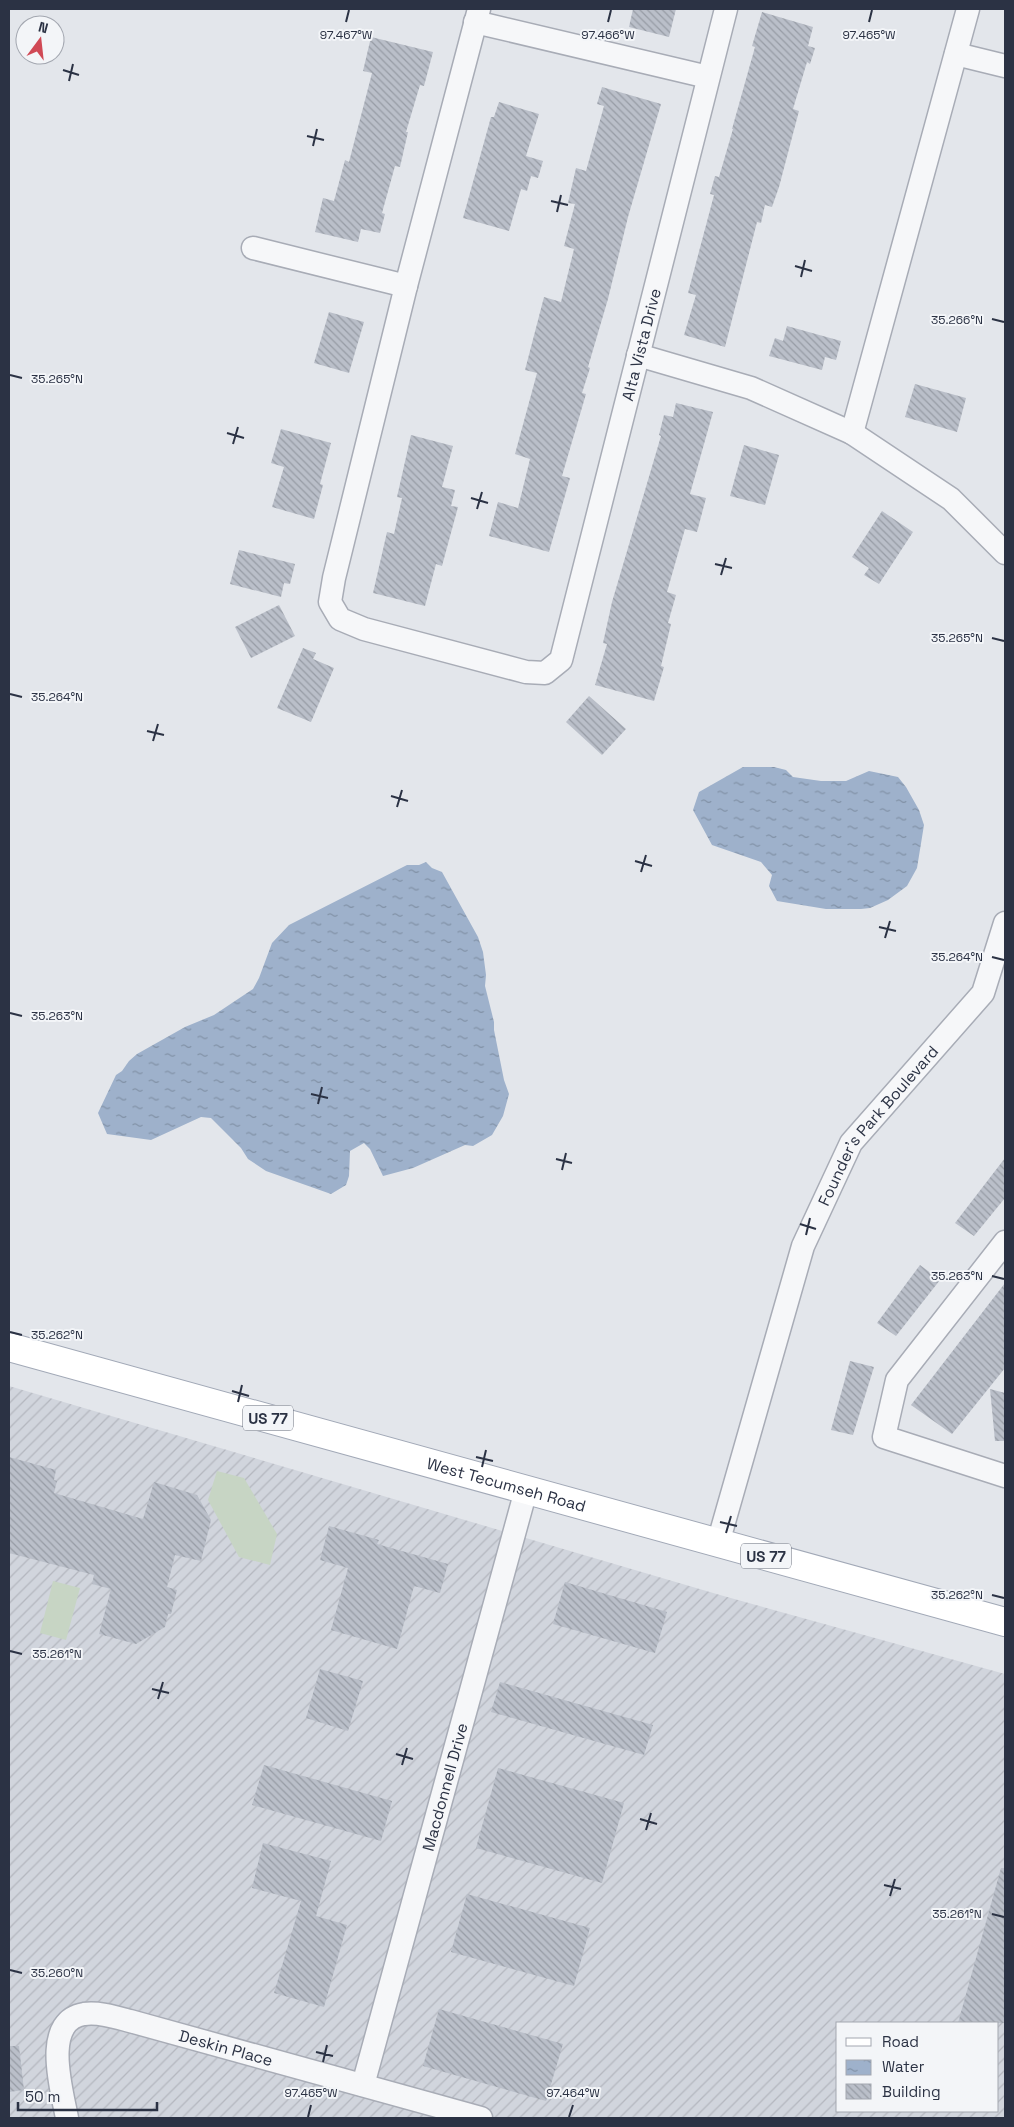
<svg xmlns="http://www.w3.org/2000/svg" width="1014" height="2127" viewBox="0 0 1014 2127" font-family="'Space Grotesk',sans-serif">
  <style>
    .industrial { fill: url(#industrial-furrows); fill-rule: evenodd }
    .pitch { fill: #c7d5c4 }
    .water { fill: url(#water-ripples) }
    .building { fill: url(#building-back-hatch) }
    .lines { fill: none; stroke-linecap: round; stroke-linejoin: round }
    .minor-casing { stroke: #a8acb6; stroke-width: 25 }
    .major-casing { stroke: #a2a9b7; stroke-width: 30 }
    .minor { stroke: #f6f7f9; stroke-width: 22 }
    .major { stroke: #fff; stroke-width: 28 }
    .ticks { fill: none; stroke: #2b3244; stroke-width: 2 }
    .labels { text-anchor: middle; dominant-baseline: central; stroke-width: 4; stroke-linejoin: round; paint-order: stroke }
    .shield { fill: #f3f5f8; stroke: #676c7a; stroke-width: 1 }
    .shield-label { font-size: 15px; font-weight: bold; fill: #2b3244 }
    .street-label { font-size: 16px; fill: #2b3244; stroke: #f3f5f8 }
    .ticks-label { font-size: 12px; text-anchor: middle; fill: #2b3244; stroke: #f3f5f8; stroke-width: 4; stroke-linejoin: round; paint-order: stroke }
  </style>
  <defs>
    <pattern id="industrial-furrows" width="10" height="10" patternUnits="userSpaceOnUse" patternTransform="scale(1.25)"><rect width="10" height="10" fill="#d1d5dd"/><path d="M-1 1l2-2M0 10L10 0M9 11l2-2" fill="none" stroke="#b4b7bf"/></pattern>
    <pattern id="water-ripples" width="26" height="14" patternUnits="userSpaceOnUse" patternTransform="scale(1.25)"><rect width="26" height="14" fill="#9eb1cb"/><path d="M2 4q2-2 4 0t4 0M15 11q2-2 4 0t4 0" fill="none" stroke="#8191a6"/></pattern>
    <pattern id="building-back-hatch" width="6" height="6" patternUnits="userSpaceOnUse" patternTransform="scale(1.25)"><rect width="6" height="6" fill="#babfc9"/><path d="M-1 5l2 2M0 0l6 6M5-1l2 2" fill="none" stroke="#979ca5"/></pattern>
  </defs>
  <rect width="100%" height="100%" fill="#e3e6eb"/>
  <path class="industrial" d="M9 1386 720 1595 1005 1674V2118H9ZM838 2023H998V2111H838Z"/>
  <g class="pitch">
    <polygon points="217,1471 244,1478 277,1534 270,1565 239,1557 208,1500"/>
    <polygon points="53,1581 80,1588 66,1640 40,1633"/>
  </g>
  <g class="water">
    <polygon points="743,767 774,767 786,770 793,777 821,781 846,781 869,771 898,777 906,787 919,810 924,825 917,868 907,886 888,900 870,908 861,909 826,909 777,901 769,886 772,875 761,862 712,845 693,810 699,792"/>
    <polygon points="426,862 432,868 442,872 478,937 483,952 486,975 485,986 494,1022 494,1030 504,1080 509,1094 503,1116 492,1135 473,1146 465,1145 413,1168 383,1176 370,1149 364,1143 350,1151 349,1176 346,1185 331,1194 266,1171 248,1159 241,1148 211,1118 201,1117 151,1140 107,1134 98,1113 116,1075 122,1071 129,1061 137,1054 185,1027 214,1015 253,989 259,978 272,943 289,925 407,865 419,865"/>
  </g>
  <g class="building">
    <polygon points="633,9 676,9 669,37 629,27"/>
    <polygon points="762,12 813,27 808,46 815,48 810,64 807,62 793,109 799,111 779,187 772,207 765,205 761,223 757,222 725,347 684,335 696,295 688,293 714,195 710,194 715,176 719,177 733,129 732,129 755,47 752,46"/>
    <polygon points="371,37 433,52 424,86 420,85 406,132 408,132 400,167 395,166 382,213 385,214 380,233 361,229 358,242 315,232 323,198 334,201 345,160 349,162 372,73 363,71"/>
    <polygon points="602,87 661,104 628,217 608,299 588,367 590,368 582,393 586,394 562,476 570,478 549,552 489,536 498,502 518,508 530,459 515,454 537,373 525,370 544,297 561,302 574,249 564,246 575,204 568,203 576,168 586,171 604,106 597,104"/>
    <polygon points="499,102 539,114 526,156 543,161 538,178 531,176 527,191 521,189 509,231 463,218 491,117 494,117"/>
    <polygon points="329,312 364,322 349,373 314,363"/>
    <polygon points="787,326 841,341 836,360 825,357 822,370 769,356 775,338 783,341"/>
    <polygon points="915,384 966,398 957,432 905,417"/>
    <polygon points="676,403 713,412 690,494 706,498 697,532 685,529 667,592 676,595 668,623 671,624 661,666 664,667 654,701 595,685 607,644 603,643 612,602 661,436 659,435 664,415 673,417"/>
    <polygon points="281,429 331,443 320,484 323,485 314,519 272,507 284,467 271,463"/>
    <polygon points="411,435 453,446 442,487 455,490 451,506 458,507 442,566 436,564 425,606 373,593 387,532 394,534 402,498 397,497"/>
    <polygon points="744,445 779,455 765,505 730,496"/>
    <polygon points="882,511 913,532 879,584 864,575 869,568 852,557"/>
    <polygon points="239,550 295,564 290,584 284,583 281,597 230,584"/>
    <polygon points="279,605 295,636 251,658 235,627"/>
    <polygon points="303,648 316,653 313,659 334,668 311,722 277,708"/>
    <polygon points="589,696 626,729 602,755 566,722"/>
    <polygon points="1005,1158 1005,1198 974,1236 955,1223"/>
    <polygon points="920,1265 940,1280 896,1336 877,1323"/>
    <polygon points="1005,1283 1005,1368 952,1434 911,1405"/>
    <polygon points="850,1361 874,1367 853,1435 831,1430"/>
    <polygon points="990,1389 1005,1393 1005,1441 995,1441"/>
    <polygon points="9,1457 56,1470 54,1480 57,1481 54,1493 143,1519 154,1482 197,1495 211,1520 201,1561 175,1555 167,1587 177,1590 171,1614 168,1614 165,1627 136,1644 99,1634 111,1589 92,1584 94,1575 9,1553"/>
    <polygon points="329,1526 379,1540 377,1544 448,1564 440,1593 414,1586 397,1649 331,1630 348,1568 320,1560"/>
    <polygon points="565,1582 667,1612 655,1653 553,1624"/>
    <polygon points="320,1669 363,1681 348,1731 306,1718"/>
    <polygon points="500,1682 653,1725 644,1755 491,1712"/>
    <polygon points="264,1765 392,1801 381,1841 252,1805"/>
    <polygon points="498,1768 624,1803 602,1883 476,1848"/>
    <polygon points="263,1843 331,1861 316,1916 347,1925 324,2007 274,1993 301,1901 252,1888"/>
    <polygon points="1001,1868 1005,1868 1005,2023 958,2023"/>
    <polygon points="467,1894 590,1928 574,1986 451,1952"/>
    <polygon points="439,2009 563,2044 546,2101 423,2066"/>
    <polygon points="9,2046 19,2046 24,2090 9,2092"/>
  </g>
  <g class="lines">
    <g class="minor-casing">
      <g id="minor">
        <path id="s1" d="M479 9 406 286 334 578 330 602 340 619 364 629 526 672 545 673 561 660 726 9"/>
        <polyline points="475,22 708,77"/>
        <polyline points="956,54 1005,66"/>
        <polyline points="253,248 406,286"/>
        <polyline points="638,355 751,388 852,433 951,499 1005,553"/>
        <polyline points="852,433 968,9"/>
        <polyline points="1005,1242 897,1380 884,1437 1005,1476"/>
        <path id="s2" d="M718 1543 803 1246 851 1143 983 993 1005 923"/>
        <path id="s3" d="M363 2085 526 1490"/>
        <path id="s4" d="M67 2118C62 2091 41 2021 84 2014 99 2012 115 2017 130 2021L481 2118"/>
      </g>
    </g>
    <g class="major-casing">
      <g id="major">
        <path id="s5" d="M9 1347 1005 1622"/>
      </g>
    </g>
    <use href="#minor" class="minor"/>
    <use href="#major" class="major"/>
  </g>
  <path class="ticks" d="M346 22 349 10M608 22 611 10M869 22 872 10M63 70 79 75M69 81 73 64M307 136 324 140M313 146 317 129M551 201 568 205M557 212 561 195M795 266 812 271M801 277 805 260M992 319 1004 322M10 375 22 378M227 433 244 438M233 444 238 427M471 498 488 503M477 509 482 492M715 564 732 568M721 575 726 558M992 638 1004 641M10 694 22 697M147 731 164 735M153 741 158 724M391 796 408 801M397 807 402 790M635 861 652 866M641 872 646 855M879 927 896 931M885 938 890 921M992 957 1004 960M10 1013 22 1016M311 1094 328 1098M318 1104 322 1087M556 1159 572 1163M562 1170 566 1153M800 1224 816 1229M806 1235 810 1218M992 1276 1004 1279M10 1332 22 1335M232 1391 249 1396M238 1402 242 1385M476 1457 493 1461M482 1467 486 1450M720 1522 737 1526M726 1533 731 1516M992 1595 1004 1598M10 1651 22 1654M152 1689 169 1693M158 1699 163 1682M396 1754 413 1759M402 1765 407 1748M640 1819 657 1824M646 1830 651 1813M884 1885 901 1889M890 1896 895 1879M992 1914 1004 1917M10 1970 22 1973M316 2052 333 2056M323 2062 327 2045M308 2117 311 2105M569 2117 573 2105"/>
  <g class="labels">
    <g class="shield">
      <rect x="243" y="1405.5" width="50" height="25" rx="4"/>
      <rect x="741" y="1543.5" width="50" height="25" rx="4"/>
    </g>
    <g class="shield-label">
      <text x="268" y="1418">US 77</text>
      <text x="766" y="1556">US 77</text>
    </g>
    <g class="street-label">
      <text stroke="none"><textPath href="#s1" startOffset="1190">Alta Vista Drive</textPath></text>
      <text stroke="none"><textPath href="#s2" startOffset="452">Founder's Park Boulevard</textPath></text>
      <text stroke="none"><textPath href="#s5" startOffset="516">West Tecumseh Road</textPath></text>
      <text stroke="none"><textPath href="#s3" startOffset="309">Macdonnell Drive</textPath></text>
      <text stroke="none"><textPath href="#s4" startOffset="264">Deskin Place</textPath></text>
    </g>
  </g>
  <g class="ticks-label">
    <text x="346" y="39">97.467°W</text>
    <text x="608" y="39">97.466°W</text>
    <text x="869" y="39">97.465°W</text>
    <text x="957" y="324">35.266°N</text>
    <text x="57" y="383">35.265°N</text>
    <text x="957" y="642">35.265°N</text>
    <text x="57" y="701">35.264°N</text>
    <text x="957" y="961">35.264°N</text>
    <text x="57" y="1020">35.263°N</text>
    <text x="957" y="1280">35.263°N</text>
    <text x="57" y="1339">35.262°N</text>
    <text x="957" y="1599">35.262°N</text>
    <text x="57" y="1658">35.261°N</text>
    <text x="957" y="1918">35.261°N</text>
    <text x="57" y="1977">35.260°N</text>
    <text x="311" y="2097">97.465°W</text>
    <text x="573" y="2097">97.464°W</text>
  </g>
  <rect width="1014" height="2127" fill="none" stroke="#2b3244" stroke-width="20"/>
  <rect x="836" y="2022" width="162" height="90" fill="#f3f5f8" stroke="#a3a7b0"/>
  <rect x="846" y="2038" width="25" height="8" fill="#ffffff" stroke="#a3a7b0"/>
  <text x="882" y="2047" font-size="15" fill="#2b3244">Road</text>
  <rect x="846" y="2060" width="25" height="15" fill="url(#water-ripples)" stroke="#a3a7b0"/>
  <text x="882" y="2072" font-size="15" fill="#2b3244">Water</text>
  <rect x="846" y="2084" width="25" height="15" fill="url(#building-back-hatch)" stroke="#a3a7b0"/>
  <text x="882" y="2097" font-size="15" fill="#2b3244">Building</text>
  <g transform="translate(40 40) rotate(15)"><circle r="24" fill="#f3f5f8" stroke="#a3a7b0"/>
  <path d="M0-4L9 19L0 12L-9 19Z" fill="#d04955"/>
  <text y="-8" font-size="14" font-weight="bold" text-anchor="middle" fill="#2b3244">N</text>
  </g>
  <path d="M18 2102v8h139v-8" fill="none" stroke="#2b3244" stroke-width="2.5"/>
  <text x="25" y="2102" font-size="15" fill="#2b3244" stroke="#f3f5f8" stroke-width="4" paint-order="stroke">50 m</text>
</svg>
